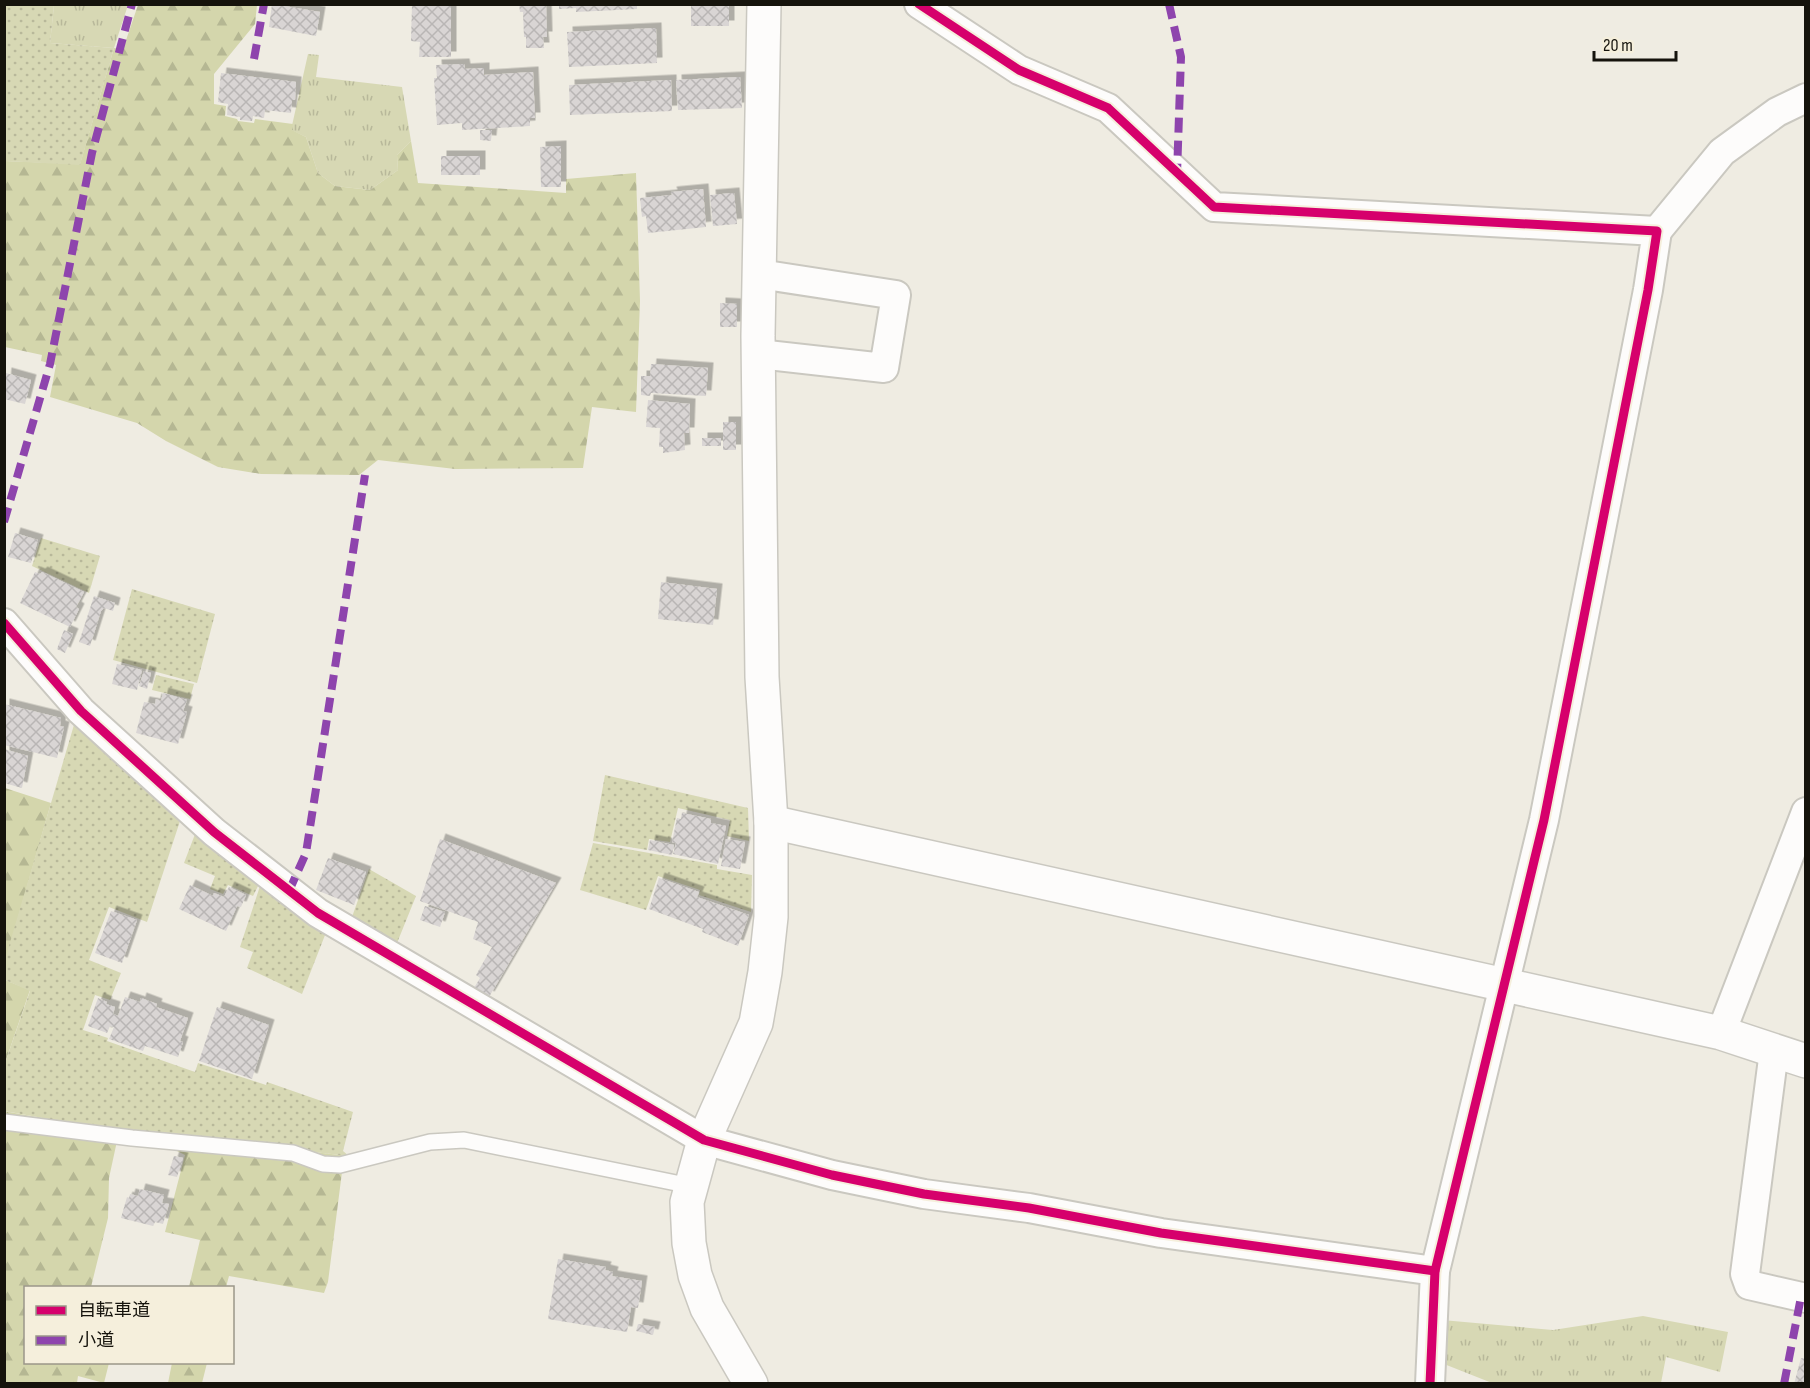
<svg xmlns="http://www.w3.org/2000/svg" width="1810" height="1388" viewBox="0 0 1810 1388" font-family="'Sofia Sans Condensed','Noto Sans JP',sans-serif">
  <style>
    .grass { fill: url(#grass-tufts) }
    .forest { fill: url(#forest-firs) }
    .park { fill: url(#park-dots) }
    .building { fill: url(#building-cross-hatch); filter: url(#shadow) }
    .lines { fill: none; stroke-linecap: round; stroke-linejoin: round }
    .lane-casing { stroke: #cac8c0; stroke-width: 18 }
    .street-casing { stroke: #cac8c0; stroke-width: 32 }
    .secondary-casing { stroke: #cac8c0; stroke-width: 36 }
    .lane { stroke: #fdfcfb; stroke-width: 15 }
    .street { stroke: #fdfcfb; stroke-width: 28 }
    .secondary { stroke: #fdfcfb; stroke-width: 33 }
    .quiet { stroke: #8e44ad; stroke-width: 8; stroke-dasharray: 15 8; stroke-linecap: butt }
    .cycleway-casing { stroke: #f5efdc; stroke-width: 13 }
    .cycleway { stroke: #d6006c; stroke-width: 9 }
  </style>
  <defs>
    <pattern id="grass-tufts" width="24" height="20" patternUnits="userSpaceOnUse" patternTransform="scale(1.5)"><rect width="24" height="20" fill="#d7d8b4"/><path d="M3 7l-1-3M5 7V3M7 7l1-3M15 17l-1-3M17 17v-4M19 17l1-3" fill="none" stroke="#b8b89a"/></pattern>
    <pattern id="forest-firs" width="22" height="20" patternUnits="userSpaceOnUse" patternTransform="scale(1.5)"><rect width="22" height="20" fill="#d4d6ac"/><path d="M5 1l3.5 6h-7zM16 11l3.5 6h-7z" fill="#b5b793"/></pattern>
    <pattern id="park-dots" width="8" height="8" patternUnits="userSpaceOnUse" patternTransform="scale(1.5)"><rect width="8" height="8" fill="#d7d8b4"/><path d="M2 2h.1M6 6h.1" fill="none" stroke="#b8b89a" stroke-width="1.8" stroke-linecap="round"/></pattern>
    <pattern id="building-cross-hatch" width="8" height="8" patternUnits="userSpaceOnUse" patternTransform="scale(1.5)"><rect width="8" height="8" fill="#d9d5d4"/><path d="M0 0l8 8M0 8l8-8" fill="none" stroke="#b9b6b5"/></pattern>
    <filter id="shadow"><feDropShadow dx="5.5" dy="-5.5" stdDeviation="0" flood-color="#0004"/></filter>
  </defs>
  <rect width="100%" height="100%" fill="#efece2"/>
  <g class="grass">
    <polygon points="54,5 128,5 114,48 50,43"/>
    <polygon points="308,54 319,55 316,77 402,87 411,141 397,155 398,170 370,190 335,186 318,173 306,137 291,130"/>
    <polygon points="1643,1316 1728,1332 1720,1372 1666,1357 1661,1383 1492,1383 1444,1364 1442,1320 1553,1330"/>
  </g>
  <g class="forest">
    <polygon points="138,5 257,5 255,24 214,74 214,104 226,106 225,116 237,119 238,121 254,123 255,119 293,124 292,130 306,137 318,173 335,186 370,190 398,170 397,155 411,141 418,183 566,193 566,179 636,173 640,301 636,412 592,407 583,468 455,469 378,460 359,475 261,474 218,467 166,441 137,423 50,397 56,365 41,361 42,355 5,347 5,161 80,164 114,48 123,49"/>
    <polygon points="5,788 51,803 5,963"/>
    <polygon points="5,980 30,990 5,1063"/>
    <polygon points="4,1111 91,1127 349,1156 342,1172 328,1282 324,1293 229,1276 226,1287 189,1287 200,1240 165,1232 185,1155 173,1149 117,1141 109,1178 108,1218 91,1287 26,1288 26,1362 109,1363 104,1383 78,1376 77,1383 5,1383"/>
    <polygon points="172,1363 207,1363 202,1383 168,1383"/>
  </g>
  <g class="park">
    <polygon points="5,4 54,5 50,43 114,48 80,165 5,161"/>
    <polygon points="41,538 100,556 89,593 32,566"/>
    <polygon points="132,589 215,614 197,683 113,660"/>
    <polygon points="156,675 194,684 190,699 152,690"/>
    <polygon points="76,718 181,818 147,922 109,907 89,960 121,973 110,1000 95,995 83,1030 108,1038 107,1041 195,1072 198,1063 266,1085 267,1082 353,1112 343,1151 349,1156 91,1127 5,1111 5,1063 30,991 5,980 4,963"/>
    <polygon points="605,775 748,808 749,841 727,836 730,820 678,808 670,842 649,839 647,850 593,841"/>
    <polygon points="197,829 245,874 260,882 253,896 228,885 223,894 210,889 215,876 184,863"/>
    <polygon points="593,843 717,865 717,869 752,875 751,912 699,895 700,890 658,876 646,910 580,890"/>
    <polygon points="369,869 416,896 397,943 352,917"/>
    <polygon points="260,886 327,930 302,994 247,968 253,952 240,947"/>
  </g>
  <g class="building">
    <polygon points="272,4 320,12 316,36 269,27"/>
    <polygon points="519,4 546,4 547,37 543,37 544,48 526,48 526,37 524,37 523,12 520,12"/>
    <polygon points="559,4 637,4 637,9 576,12 576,8 559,9"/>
    <rect x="691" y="4" width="38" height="22"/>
    <polygon points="412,5 451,5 451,57 419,57 420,42 411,41"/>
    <polygon points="656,28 657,63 569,67 567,32"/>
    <polygon points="464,64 465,69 484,68 484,75 533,72 535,118 530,118 530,126 462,130 462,123 437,125 434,78 437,78 436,65"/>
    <polygon points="221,73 296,82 295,100 292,100 291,113 265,110 264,118 253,116 252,121 240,120 240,117 227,115 228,104 218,102"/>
    <polygon points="740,77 742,108 678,110 676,80"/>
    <polygon points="671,80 672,111 570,115 569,85"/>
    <polygon points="480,130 492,130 491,141 480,140"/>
    <polygon points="561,146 561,187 541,187 540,147"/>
    <rect x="441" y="156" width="39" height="19"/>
    <polygon points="703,189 706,227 648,233 646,216 642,217 640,198 672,195 671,192"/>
    <polygon points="734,193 737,224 713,226 710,195"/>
    <polygon points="720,303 737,304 737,327 720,327"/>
    <polygon points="651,364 708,368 706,396 651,393 650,396 641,395 641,376 650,376"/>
    <polygon points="6,373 31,380 25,404 4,399"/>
    <polygon points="648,400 690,404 689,433 684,433 685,450 663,453 663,447 659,447 660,428 646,427"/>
    <rect x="723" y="422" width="13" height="28"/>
    <rect x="702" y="438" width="19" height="8"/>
    <polygon points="15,533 38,540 31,563 8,557"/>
    <polygon points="35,572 40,574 42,572 84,592 76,607 79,609 70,627 20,603"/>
    <polygon points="661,582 717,589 713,625 658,619"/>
    <polygon points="94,596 115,603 113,611 104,608 101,611 90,646 79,642"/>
    <polygon points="64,630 73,634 65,653 57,649"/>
    <polygon points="117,664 142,670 137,690 112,684"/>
    <polygon points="144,671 151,673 147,689 139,686"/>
    <polygon points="163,693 187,700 183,711 187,712 178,744 136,733 144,702 155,704 156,699 161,701"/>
    <polygon points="4,704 61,718 60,726 64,727 57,758 4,745"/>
    <polygon points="4,749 28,756 22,788 4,783"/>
    <polygon points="682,813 711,819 711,823 726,826 718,864 673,854 676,843 672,842 677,818 681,819"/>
    <polygon points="440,839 556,883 489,997 474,988 480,978 476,975 492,947 473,939 478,922 420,901"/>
    <polygon points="726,839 745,842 740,869 721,866"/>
    <polygon points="650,840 674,845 672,855 648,850"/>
    <polygon points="328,858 366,872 354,905 316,890"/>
    <polygon points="659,878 699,892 697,897 749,915 738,946 702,932 703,929 649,909"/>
    <polygon points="190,885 213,896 214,893 224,897 229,887 246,895 241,907 237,906 226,931 179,909"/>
    <polygon points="425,906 445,912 440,927 420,920"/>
    <polygon points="111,911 137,920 122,963 95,953"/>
    <polygon points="125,997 140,1002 141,998 157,1004 156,1007 188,1018 180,1041 183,1042 178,1057 145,1046 143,1051 109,1039 114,1027 110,1026 107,1033 88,1026 98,998 107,1002 106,1004 115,1007 113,1014 118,1016"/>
    <polygon points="217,1007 269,1025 252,1079 199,1061"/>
    <polygon points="174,1156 183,1158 177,1177 168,1175"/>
    <polygon points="140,1189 164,1195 162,1203 169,1204 163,1224 155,1222 153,1226 121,1218 127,1197 129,1198 130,1194 138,1196"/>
    <polygon points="558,1259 606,1267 605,1270 613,1272 612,1276 642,1281 638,1308 631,1307 627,1332 548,1319"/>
    <polygon points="638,1324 655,1327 653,1335 636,1331"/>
    <polygon points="1801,1358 1806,1359 1806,1384 1794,1384"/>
  </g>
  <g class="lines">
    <g class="lane-casing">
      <polyline id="lane" points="4,1122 132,1138 293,1153 323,1164 340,1165 430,1142 464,1140 691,1186"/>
    </g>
    <g class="street-casing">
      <g id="street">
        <polyline points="919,4 1019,70 1108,108 1214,207 1657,231 1648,290 1544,820 1435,1271 1430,1384"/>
        <polyline points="1657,231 1722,152 1777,112 1806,98"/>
        <polyline points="758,354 884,368 896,295 759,274"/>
        <polyline points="4,623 81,711 214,832 318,913 704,1140 832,1175 924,1194 1029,1208 1161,1233 1435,1271"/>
        <polyline points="1721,1033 1806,812"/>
        <polyline points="1774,1051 1745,1274 1749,1285 1806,1298"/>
      </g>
    </g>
    <g class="secondary-casing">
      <g id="secondary">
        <polyline points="771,822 1721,1033 1806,1061"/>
        <polyline points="751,1384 707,1308 695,1275 689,1243 687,1202 704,1140 756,1023 765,972 771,917 771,822 762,677 758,336 764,4"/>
      </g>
    </g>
    <use href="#lane" class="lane"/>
    <use href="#street" class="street"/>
    <use href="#secondary" class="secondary"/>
    <g class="quiet">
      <polyline points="1169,4 1181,57 1177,174"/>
      <polyline points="254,59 264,4"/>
      <polyline points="4,522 50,364 92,153 132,4"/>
      <polyline points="289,891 306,853 365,475"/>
      <polyline points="1784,1384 1801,1297"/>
    </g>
    <g class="cycleway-casing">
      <g id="cycleway">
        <polyline points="919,4 1019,70 1108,108 1214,207 1657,231 1648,290 1544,820 1435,1271 1430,1384"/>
        <polyline points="4,623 81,711 214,832 318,913 704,1140 832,1175 924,1194 1029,1208 1161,1233 1435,1271"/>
      </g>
    </g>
    <use href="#cycleway" class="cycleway"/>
  </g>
  <rect width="1810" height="1388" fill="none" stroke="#15130c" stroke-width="12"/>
  <rect x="24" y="1286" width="210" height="78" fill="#f5efdc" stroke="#9b9789" stroke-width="1.5"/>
  <rect x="36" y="1306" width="30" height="9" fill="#d6006c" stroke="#9b9789" stroke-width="1.5"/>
  <text x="78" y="1316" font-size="18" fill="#15130c">自転車道</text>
  <rect x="36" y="1336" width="30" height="9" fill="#8e44ad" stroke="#9b9789" stroke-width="1.5"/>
  <text x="78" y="1346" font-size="18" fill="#15130c">小道</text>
  <path d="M1594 51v9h82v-9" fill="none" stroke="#15130c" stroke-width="3"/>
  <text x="1603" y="51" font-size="18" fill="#15130c" stroke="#f5efdc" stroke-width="4.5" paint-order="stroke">20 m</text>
</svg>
